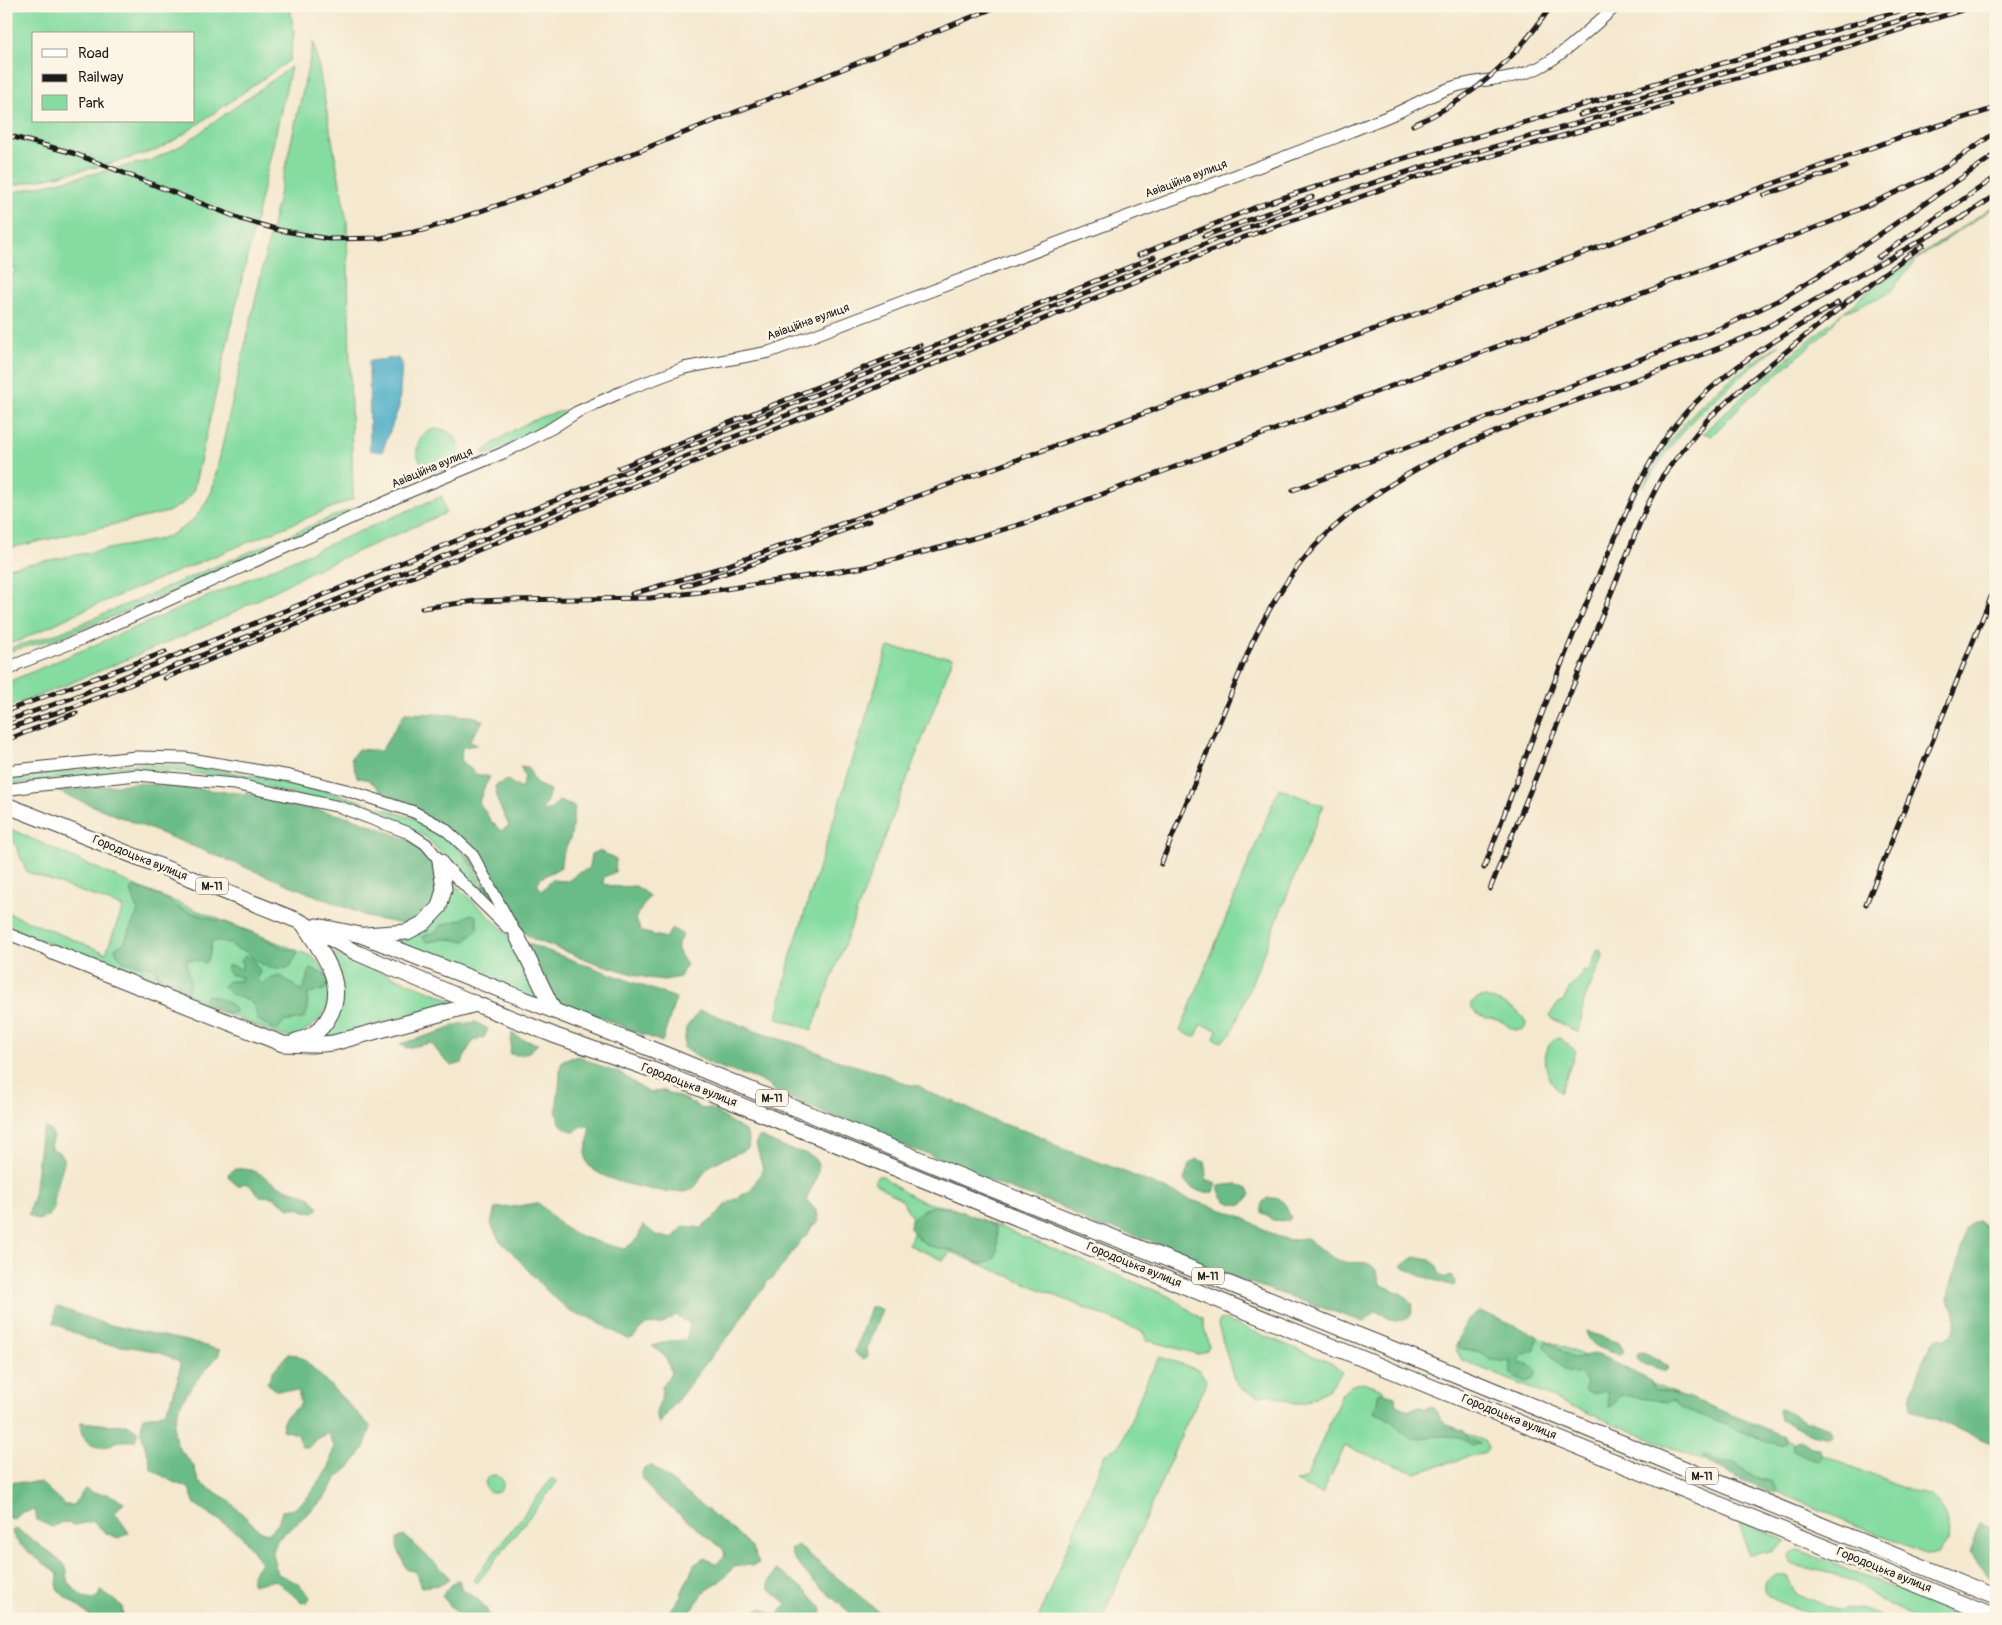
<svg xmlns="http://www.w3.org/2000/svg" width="2002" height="1625" viewBox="0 0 2002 1625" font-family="Pangolin,sans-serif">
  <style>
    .green { fill: #84dca1; stroke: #507c5e; fill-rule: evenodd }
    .forest { fill: #6bbc87; stroke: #446c52 }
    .water { fill: #48adc7; stroke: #326472 }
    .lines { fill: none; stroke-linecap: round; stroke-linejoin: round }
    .tertiary-casing { stroke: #3c3b37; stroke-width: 13 }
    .primary-casing { stroke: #3c3b37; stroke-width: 17 }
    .tertiary { stroke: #fff; stroke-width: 11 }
    .primary { stroke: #fff; stroke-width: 15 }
    .rail-casing { stroke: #1c1c1c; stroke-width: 5 }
    .rail { stroke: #fcf5e5; stroke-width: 3; stroke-dasharray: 9; stroke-linecap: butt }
    .labels { text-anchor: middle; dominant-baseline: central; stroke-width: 5; stroke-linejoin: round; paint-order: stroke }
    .shield { fill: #fcf5e5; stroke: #5f5d58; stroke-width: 1 }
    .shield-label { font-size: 11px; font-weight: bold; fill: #1c1c1c }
    .street-label { font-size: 12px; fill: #1c1c1c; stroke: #fcf5e5 }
  </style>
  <rect width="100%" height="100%" fill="#fcf5e5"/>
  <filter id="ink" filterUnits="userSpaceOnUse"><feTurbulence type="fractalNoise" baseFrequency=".02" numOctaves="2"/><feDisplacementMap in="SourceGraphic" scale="10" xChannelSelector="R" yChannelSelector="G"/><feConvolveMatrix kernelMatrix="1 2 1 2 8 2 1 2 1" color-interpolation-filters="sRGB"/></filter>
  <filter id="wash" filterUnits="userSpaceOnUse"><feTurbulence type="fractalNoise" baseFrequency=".0096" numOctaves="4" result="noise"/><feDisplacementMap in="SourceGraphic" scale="20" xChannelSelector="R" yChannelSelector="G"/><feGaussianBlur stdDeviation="1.12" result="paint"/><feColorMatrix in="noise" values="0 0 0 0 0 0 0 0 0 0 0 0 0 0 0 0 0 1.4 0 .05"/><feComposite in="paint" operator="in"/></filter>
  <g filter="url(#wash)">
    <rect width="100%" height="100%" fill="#f4e8ce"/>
    <g class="green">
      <path d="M6 6H290L294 33 290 60 178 138 157 150 105 165 6 187ZM34 34H194V121H34Z"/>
      <path d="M314 41 347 222 353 499 86 609 19 641 6 644V568L162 539C190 526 198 518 212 491Z"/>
      <polygon points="291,67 193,492 182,504 168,512 6,549 6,291 15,269 6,264 6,194 152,160 184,144"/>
      <polygon points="1996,204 1996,206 1916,260 1888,294 1844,312 1868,291"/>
      <polygon points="1843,312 1823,335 1744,402 1712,436 1703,433 1753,387"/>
      <path d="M1780 344C1750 369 1718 394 1691 422 1672 442 1659 465 1643 487 1672 424 1723 380 1780 344Z"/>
      <path d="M566 411C557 426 507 446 489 454H483V452C503 434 540 413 566 411Z"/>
      <circle cx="438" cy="450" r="21"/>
      <polygon points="442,496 446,513 314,570 223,618 190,633 54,690 6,708 6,683"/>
      <polygon points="383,500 124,612 55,639 6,652 6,649 59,633 341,513 372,501"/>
      <polygon points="888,647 953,658 812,1030 777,1018 790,959"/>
      <path d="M136 764C218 767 301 781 379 807 400 814 423 821 442 834 468 854 477 877 492 904L467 881 426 837 403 825 233 778 185 772 136 770 6 785V778Z"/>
      <polygon points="1279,788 1323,806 1231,1034 1221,1042 1214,1039 1217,1030 1201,1024 1196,1037 1180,1031"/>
      <path d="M8 828 136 886 311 956C338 977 336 1013 306 1030 301 1034 295 1037 288 1037 280 1036 270 1031 262 1028L6 926V912L106 953 123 907 27 872Z"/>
      <polygon points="449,879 509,935 543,1004 397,942 427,929"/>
      <polygon points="1598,949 1602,952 1603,957 1584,1001 1579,1033 1553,1019 1550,1015 1557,1004 1563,1002 1570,987 1577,981 1583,971 1588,973"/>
      <path d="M332 953 455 1001 349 1033 318 1039C350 1009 346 991 332 953Z"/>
      <path d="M1486 997C1501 1003 1519 1007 1526 1023L1525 1028C1521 1030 1518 1031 1513 1029 1509 1028 1506 1024 1503 1022 1492 1017 1476 1018 1470 1006 1473 999 1479 998 1486 997Z"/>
      <path d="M1560 1038 1576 1051 1560 1093C1547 1079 1538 1055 1554 1039Z"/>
      <path d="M878 1176H883C906 1195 920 1204 950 1207L1171 1297 1202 1319 1209 1346 1206 1351 1198 1354 1147 1340 1145 1333 951 1252 943 1260 909 1245 916 1225 902 1200 876 1184 875 1179Z"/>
      <path d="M1481 1313 1912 1492C1917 1493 1923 1493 1928 1495 1944 1503 1951 1523 1948 1540 1947 1544 1942 1549 1939 1553L1925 1554 1462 1360 1455 1348 1468 1319Z"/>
      <polygon points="1223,1319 1331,1363 1342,1372 1329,1389 1304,1403 1294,1403 1270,1394 1259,1396 1241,1389 1234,1379 1218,1325 1220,1320"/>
      <polygon points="1160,1357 1199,1370 1207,1381 1183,1431 1102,1619 1038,1619 1105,1454 1120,1446 1147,1380"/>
      <polygon points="1363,1382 1382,1389 1394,1406 1484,1441 1488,1448 1485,1452 1415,1473 1345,1446 1322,1494 1295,1482 1306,1478 1342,1394 1350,1386"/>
      <circle cx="494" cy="1484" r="9"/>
      <polygon points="552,1478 557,1482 477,1583 473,1580"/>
      <polygon points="1739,1522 1742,1522 1786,1541 1774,1551 1752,1556 1749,1555"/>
      <polygon points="1799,1550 1952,1612 1957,1619 1916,1619 1889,1606 1858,1584 1837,1575 1794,1565 1791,1563 1790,1555"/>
      <path d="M1777 1574 1787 1576 1795 1593 1835 1610 1859 1607 1866 1608 1881 1616C1867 1619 1835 1622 1822 1618 1811 1616 1780 1603 1771 1597 1759 1589 1766 1578 1777 1574Z"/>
    </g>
    <g class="forest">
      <path d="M405 713 459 715 476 717 483 721 469 741 477 745 462 747 461 760 476 774 490 777 484 788 479 802 491 821 501 831 509 826 497 800 495 786 507 780 521 789 525 776 520 766 528 767 536 784 550 790 546 804 541 811 551 809 559 801 575 807C572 817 573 830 570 839 566 849 560 856 561 867L541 878 537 884 542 891 551 880 568 881 580 872 589 869 591 854 599 851 616 859 615 872 604 877 603 884 618 887 636 886 649 896 635 919 642 932 666 938 672 928 683 935C673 948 679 951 686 964L680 977 664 980 647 978 596 963 533 939 491 909 483 880 460 848 401 809 369 780 357 777 351 758 358 749 381 751Z"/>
      <polygon points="137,783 248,794 353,818 416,843 428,854 437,879 435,900 418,920 408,925 371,918 56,791"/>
      <polygon points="135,886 168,900 179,908 257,934 285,949 295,950 298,953 289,968 269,968 251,957 247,952 237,949 229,943 218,941 211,942 210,954 205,963 196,960 186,960 190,983 187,993 180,992 177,981 172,985 160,982 154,967 124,962 117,954 115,948 124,943 138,911 131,890"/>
      <polygon points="471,914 476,916 478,928 466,941 446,939 427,942 421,937 437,931 442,925 462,919"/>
      <polygon points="526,943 676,998 662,1042 551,998"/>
      <path d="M245 956 254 962 260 971 256 980 262 984 268 979 281 976 300 990 304 987 310 969 324 974 330 980 324 990 308 994 307 1012 303 1019 283 1022 277 1031 258 1020C252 988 238 1006 223 986L229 981H239L242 977 229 974 227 966H235L242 970V959Z"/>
      <path d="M207 995C218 997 231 1001 236 1012 225 1015 208 1010 203 1001Z"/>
      <path d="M699 1011 710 1013 760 1033 803 1046 839 1061 881 1073 906 1084 919 1086 932 1094 955 1102 993 1121 1035 1134 1045 1138 1058 1147 1120 1170 1191 1200 1238 1215 1276 1236 1290 1240 1306 1238C1316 1245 1327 1255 1338 1260 1354 1268 1375 1251 1380 1284L1402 1294 1413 1304 1411 1315 1403 1321 1390 1319 1376 1311 1364 1322 1224 1274 1168 1252 1152 1241 1112 1228 1095 1227 1061 1206 1013 1190 958 1169 929 1154 914 1150 776 1092C760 1076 740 1075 719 1067 707 1063 695 1055 684 1048L686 1028Z"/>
      <path d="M475 1022 488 1029 484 1038C470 1038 467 1052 462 1063L452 1066 443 1058 431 1043 406 1048 400 1044 446 1030 453 1025Z"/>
      <path d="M512 1033 521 1039 538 1044C529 1053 523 1057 510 1054Z"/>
      <path d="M579 1056 604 1068 620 1073 643 1089 651 1092 664 1091 687 1100 702 1109 710 1108 746 1132 749 1140 748 1148C735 1155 722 1158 710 1166 701 1172 700 1187 688 1191 670 1196 590 1181 586 1160 584 1148 592 1138 589 1126H581L575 1132C550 1126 557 1106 559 1087 561 1076 558 1069 563 1060Z"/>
      <polygon points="45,1128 50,1130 53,1136 50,1147 62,1155 64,1162 55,1194 54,1209 48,1216 38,1220 28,1215 34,1195 41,1136"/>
      <path d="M759 1136C769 1141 781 1147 792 1150 829 1157 820 1172 806 1199L817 1212 819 1221 812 1226 808 1234 802 1239 774 1277 767 1281 764 1289 752 1301 733 1331 710 1358 659 1424 656 1412 661 1400 662 1387 671 1373 666 1357 652 1346 669 1341 686 1340 690 1324 676 1315 662 1324 645 1325 633 1338 628 1339 588 1317 572 1313 546 1290 511 1251 499 1240 491 1224 495 1208 512 1207 538 1203C548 1210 555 1221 565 1228 579 1238 608 1245 625 1249L638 1238 643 1225 656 1235 672 1239 684 1226 701 1228 714 1218 725 1205 751 1190 763 1169 756 1144Z"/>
      <path d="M1196 1159 1205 1162 1206 1179 1216 1183 1213 1192C1201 1194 1192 1189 1184 1181L1189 1164Z"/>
      <path d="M235 1169C262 1168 261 1178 282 1187 297 1193 308 1192 318 1207L317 1210 309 1213 299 1208H289L273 1197 260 1196 251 1186 245 1183 238 1186 229 1178 228 1174Z"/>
      <path d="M1236 1184 1248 1189 1251 1194 1242 1205C1227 1203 1222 1202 1218 1186Z"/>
      <path d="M1267 1198C1285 1197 1284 1204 1291 1218L1287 1221 1273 1220 1262 1213V1203Z"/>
      <path d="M933 1206C955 1208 976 1216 995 1227 998 1238 1002 1261 985 1263 976 1264 967 1256 960 1253 935 1245 928 1253 910 1228L911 1219 925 1209Z"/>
      <path d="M1978 1221 1996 1235V1445L1911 1410C1907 1390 1925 1354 1937 1337L1944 1338 1952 1335 1955 1328V1313L1948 1299 1949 1291 1960 1257 1965 1229 1970 1223Z"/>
      <path d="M1415 1257C1427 1257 1438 1261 1439 1274L1446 1278 1451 1276 1456 1281 1454 1286 1418 1275 1401 1266Z"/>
      <path d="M56 1306 105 1324 187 1341 220 1350 218 1356C200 1376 168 1408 175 1438 177 1450 188 1457 194 1467 196 1472 197 1477 198 1482L227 1499 260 1531 269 1533 278 1524 282 1511 294 1509 307 1498 329 1467 334 1446 328 1433 316 1439 308 1448 301 1446 298 1434 282 1430 285 1417 301 1404 298 1391 276 1390 267 1383 273 1371 288 1354 297 1355 305 1360 371 1427 364 1448 351 1466 337 1478 323 1500 277 1540 272 1554 278 1574 299 1584 310 1597 307 1603 302 1602 275 1580 252 1585V1575L261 1563 241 1535 195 1504 189 1488 173 1482 151 1469C149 1450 137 1436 143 1417 150 1416 160 1416 166 1410 172 1402 181 1372 180 1363 158 1347 130 1348 105 1344 88 1341 70 1331 54 1323Z"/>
      <polygon points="870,1307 876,1307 882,1310 867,1347 868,1356 863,1360 856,1354 855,1351"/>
      <path d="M1480 1311 1538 1336 1535 1350 1521 1356 1519 1363C1527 1364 1531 1364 1537 1371L1533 1379 1525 1382 1511 1374 1510 1362 1491 1360 1480 1352 1458 1348C1457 1335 1468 1315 1480 1311Z"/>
      <path d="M1586 1331 1619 1343 1624 1351 1621 1355C1606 1351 1590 1348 1586 1331Z"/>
      <polygon points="1547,1341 1574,1358 1594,1354 1601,1356 1651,1381 1654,1389 1690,1398 1784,1436 1786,1443 1780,1445 1764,1440 1682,1408 1673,1400 1667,1402 1621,1395 1609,1408 1607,1391 1591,1394 1584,1390 1587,1383 1581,1375 1565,1371 1543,1345"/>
      <polygon points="1642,1352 1650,1355 1668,1366 1666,1371 1644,1364 1637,1358 1638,1353"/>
      <path d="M1381 1392 1395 1396 1397 1405 1408 1411 1419 1406 1425 1409 1432 1406 1445 1424 1464 1431 1468 1438 1480 1444 1471 1445C1468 1443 1465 1440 1461 1438 1451 1434 1424 1437 1413 1439L1400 1430 1391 1420 1374 1412 1378 1399V1394Z"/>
      <polygon points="1782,1409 1806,1422 1813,1422 1829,1428 1832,1434 1830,1438 1811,1434 1780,1420 1778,1410"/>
      <path d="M81 1422 110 1425 127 1424 138 1431 135 1441C129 1441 121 1440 115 1442 111 1444 109 1447 104 1447 90 1449 78 1436 81 1422Z"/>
      <polygon points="1801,1440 1811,1447 1819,1448 1822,1454 1820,1460 1816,1461 1793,1450 1792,1444 1796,1441"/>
      <polygon points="1707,1456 1722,1463 1733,1462 1755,1477 1772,1482 1777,1491 1773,1493 1738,1478 1701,1457"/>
      <polygon points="651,1465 740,1536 752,1548 759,1563 752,1566 747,1565 734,1567 717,1584 706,1590 685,1619 664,1619 679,1599 694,1565 704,1558 717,1564 725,1555 723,1549 654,1494 641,1477 644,1468"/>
      <polygon points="13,1482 41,1483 65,1505 73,1505 85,1489 94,1493 108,1494 124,1502 115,1513 129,1533 118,1538 106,1533 93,1521 75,1525 62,1522 52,1527 37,1520 35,1510 22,1512 15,1519 6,1517 6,1485"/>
      <polygon points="1980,1524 1996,1530 1996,1587 1969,1552"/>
      <path d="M16 1529 26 1535 62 1562C67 1568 68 1573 67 1581L81 1596 91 1600 100 1595 101 1591 122 1606 123 1619H92C82 1606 66 1601 57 1588L58 1574C47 1564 13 1545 12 1531Z"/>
      <polygon points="405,1536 445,1572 450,1579 438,1585 421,1587 415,1571 407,1570 397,1547 397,1538"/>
      <polygon points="797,1545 888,1619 856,1618 810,1578 793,1558 790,1550"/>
      <path d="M776 1570C792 1579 812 1595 822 1609L821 1619H764L756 1610 762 1608 776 1616 787 1604 769 1588V1582Z"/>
      <path d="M459 1580 462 1590C475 1595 485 1604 490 1617L496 1619 461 1618 442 1596 455 1581Z"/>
    </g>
    <polygon class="water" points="397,358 402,362 399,407 382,452 370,450 369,361"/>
  </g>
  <g filter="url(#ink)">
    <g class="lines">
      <g class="tertiary-casing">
        <g id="tertiary">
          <path d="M6 667 12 666 82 639 404 494 503 453 552 428 577 412 628 389 684 368 769 352 791 344 1337 137C1356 129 1375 122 1394 114 1416 104 1437 91 1460 85 1487 78 1513 80 1538 68 1564 55 1594 25 1616 6"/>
          <polyline points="6,771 136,757 185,758 290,776 346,790 414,812 444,828 472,854 517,936"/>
          <polyline points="6,790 32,786 137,775 234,784 340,807 409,833 426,844 440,861 508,928"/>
          <polyline points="6,933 53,952"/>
        </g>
      </g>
      <g class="primary-casing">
        <g id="primary">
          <polyline points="6,669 12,666"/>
          <polyline points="6,805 301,922 355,952 476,1004 556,1036 664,1074 1996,1617"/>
          <polyline points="317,926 361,935 669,1056 987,1187 1430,1364 1996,1597"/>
          <polyline points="365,935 407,932 424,923 439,907 444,889 440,861"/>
          <polyline points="517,936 554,1011"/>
          <polyline points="53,952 283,1044 311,1045 333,1043 476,1004"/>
          <path d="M296 1041C311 1037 319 1032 327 1020 350 986 322 953 304 925"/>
        </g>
      </g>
      <use href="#tertiary" class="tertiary"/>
      <use href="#primary" class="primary"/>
      <g class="rail-casing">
        <g id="rail">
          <polyline points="1580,115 1949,6"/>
          <path d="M1413 125C1471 100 1516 59 1551 6"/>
          <polyline points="6,135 73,153 241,219 279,230 329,239 381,238 424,230 537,192 999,6"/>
          <polyline points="1764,195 1846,167"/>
          <polyline points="1962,218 1996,195"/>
          <polyline points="1204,236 1312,197"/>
          <polyline points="1139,255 1261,205 1388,163 1915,6"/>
          <polyline points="1878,257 1996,177"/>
          <polyline points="619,468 920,345"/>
          <polyline points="1293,490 1584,381 1723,327 1779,300 1828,270 1996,154"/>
          <polyline points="683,586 742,568 869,521"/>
          <polyline points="632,594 723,567 1898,138 1996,108"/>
          <polyline points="422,608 476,601 507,600 650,598 725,589 865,567 943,547 1025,523 1833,221 1934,175 1996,132"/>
          <polyline points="165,678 1242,238 1420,176 1644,113 1670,104"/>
          <polyline points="6,711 165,652"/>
          <polyline points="6,721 72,698 119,679 389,568 1154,257"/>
          <polyline points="6,729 71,708 117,690 1219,238 1348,191 1426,166 1822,54 1962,10"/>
          <polyline points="6,740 76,713"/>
          <path d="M1161 864 1252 643C1272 601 1297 561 1332 529 1399 468 1483 435 1567 404 1631 381 1696 359 1758 332L1966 215"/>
          <path d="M1484 868C1524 762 1562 655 1609 552 1631 502 1650 450 1688 410 1731 365 1784 334 1838 303"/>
          <polyline points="1490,889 1646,508 1663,475 1707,420 1745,385 1810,332 1872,282 1923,245"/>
          <polyline points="1866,904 1996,585"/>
        </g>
      </g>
      <use href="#rail" class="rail"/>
    </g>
  </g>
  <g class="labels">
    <g class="shield">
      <rect x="196" y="877.5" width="32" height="17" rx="4"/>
      <rect x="756" y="1089.5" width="32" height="17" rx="4"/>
      <rect x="1192" y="1267.5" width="32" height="17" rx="4"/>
      <rect x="1686" y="1467.5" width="32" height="17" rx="4"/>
    </g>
    <g class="shield-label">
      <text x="212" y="886">М-11</text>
      <text x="772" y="1098">М-11</text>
      <text x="1208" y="1276">М-11</text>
      <text x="1702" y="1476">М-11</text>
    </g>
    <g class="street-label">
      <text transform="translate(1186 179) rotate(-21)">Авіаційна вулиця</text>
      <text transform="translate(808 322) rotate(-20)">Авіаційна вулиця</text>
      <text transform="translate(432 468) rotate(-23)">Авіаційна вулиця</text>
      <text transform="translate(140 858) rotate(22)">Городоцька вулиця</text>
      <text transform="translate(689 1085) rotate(21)">Городоцька вулиця</text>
      <text transform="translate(1134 1265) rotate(22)">Городоцька вулиця</text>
      <text transform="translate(1509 1417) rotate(22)">Городоцька вулиця</text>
      <text transform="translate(1884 1570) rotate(22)">Городоцька вулиця</text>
    </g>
  </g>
  <rect width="2002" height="1625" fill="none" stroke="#fcf5e5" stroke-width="25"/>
  <rect x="32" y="32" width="162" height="90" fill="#fcf5e5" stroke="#a29e95"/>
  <rect x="42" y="49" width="25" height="8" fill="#ffffff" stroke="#a29e95"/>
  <text x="78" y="58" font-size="15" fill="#1c1c1c">Road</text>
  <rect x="42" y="74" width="25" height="8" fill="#1c1c1c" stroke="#a29e95"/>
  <text x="78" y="82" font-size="15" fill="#1c1c1c">Railway</text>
  <rect x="42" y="95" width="25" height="15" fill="#84dca1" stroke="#a29e95"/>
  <text x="78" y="108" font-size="15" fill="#1c1c1c">Park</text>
</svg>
